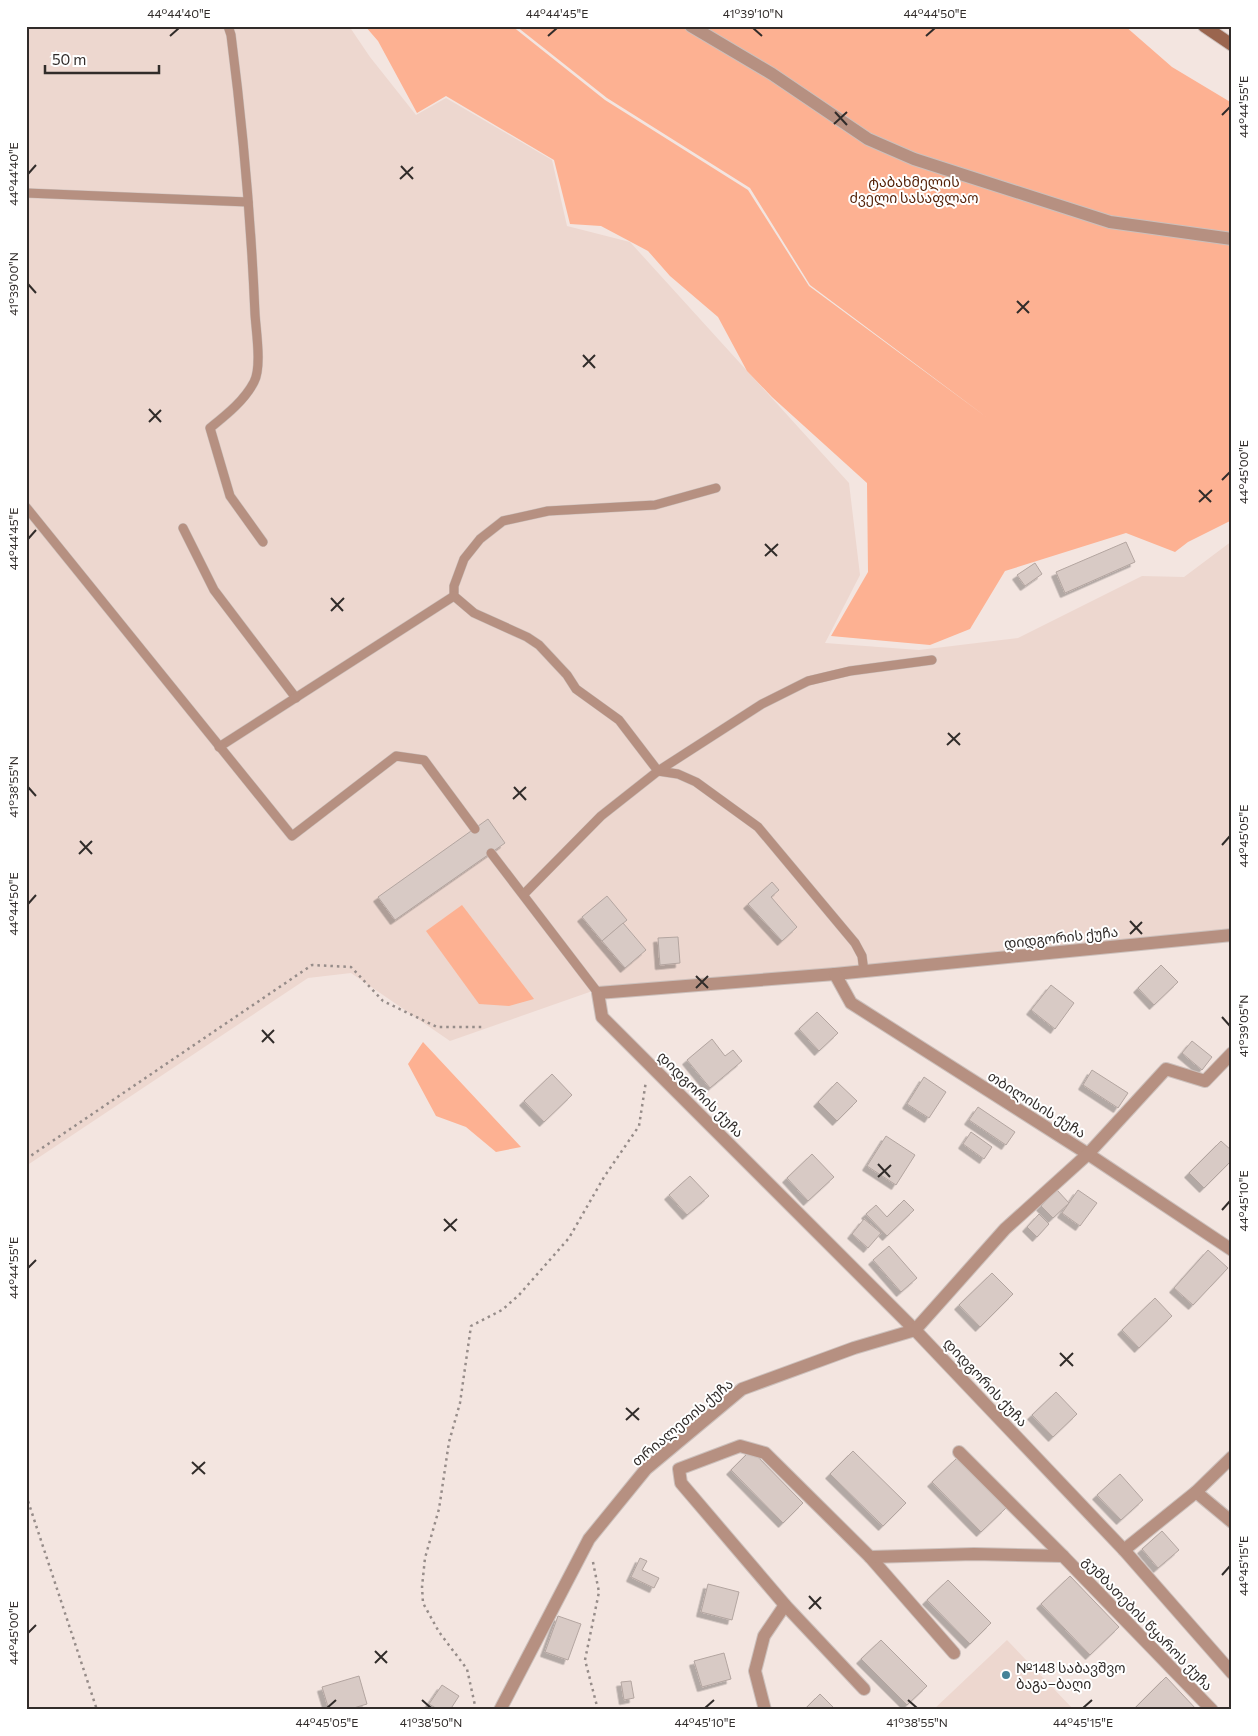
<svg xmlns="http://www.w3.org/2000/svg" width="1258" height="1736" viewBox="0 0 1258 1736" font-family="Commissioner,'Noto Sans Georgian',sans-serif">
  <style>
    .built { fill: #edd7cf }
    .green { fill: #fdb192 }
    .building { fill: #d8cac5; stroke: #b3a5a0; filter: url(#shadow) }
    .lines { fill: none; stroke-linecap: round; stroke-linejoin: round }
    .lane-casing { stroke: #ccc0bc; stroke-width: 10 }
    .street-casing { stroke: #ccc0bc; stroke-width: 14 }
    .secondary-casing { stroke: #ccc0bc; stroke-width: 14 }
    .path { stroke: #968c89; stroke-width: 2.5; stroke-dasharray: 2.5 4; stroke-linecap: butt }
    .lane { stroke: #b69081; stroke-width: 9 }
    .street { stroke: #b69081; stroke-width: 12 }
    .secondary { stroke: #9a654e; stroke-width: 12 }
    .ticks { fill: none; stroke: #312c2a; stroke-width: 2 }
    .poi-dot { fill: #448298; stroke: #fff; stroke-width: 2 }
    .labels { text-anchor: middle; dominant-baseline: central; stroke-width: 4; stroke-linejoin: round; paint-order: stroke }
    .park-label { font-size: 14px; fill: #531f05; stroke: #fff }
    .street-label { font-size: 14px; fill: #312c2a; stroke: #fff }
    .poi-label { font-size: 14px; fill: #312c2a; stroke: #fff; text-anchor: start }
    .neatline { fill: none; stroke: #312c2a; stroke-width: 2 }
    .ticks-label { font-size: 12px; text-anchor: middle; fill: #312c2a }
  </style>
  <defs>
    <filter id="shadow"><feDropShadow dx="-4.5" dy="4.5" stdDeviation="0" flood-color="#0004"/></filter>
  </defs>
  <rect width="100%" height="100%" fill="#f3e5e0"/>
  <g class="built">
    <polygon points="26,26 349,26 370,57 416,115 446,98 552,160 567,226 630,242 849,483 860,575 825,643 919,650 1018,638 1142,576 1184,577 1232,541 1232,933 601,988 450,1041 351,973 308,978 26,1166"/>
    <polygon points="1007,1640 1074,1710 933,1710"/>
  </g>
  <g class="green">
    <polygon points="365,26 512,26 605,100 748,190 809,286 989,419 810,285 750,188 607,98 516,26 1125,26 1172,67 1232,103 1232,520 1188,542 1175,552 1126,533 1005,571 970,629 930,645 831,636 868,572 867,483 772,397 747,371 718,317 670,276 648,251 601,226 570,224 554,160 446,96 417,113 378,41"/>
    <polygon points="462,905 534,999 509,1006 479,1004 426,931"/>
    <polygon points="423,1042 521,1147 496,1152 466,1127 436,1116 408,1064"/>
  </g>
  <g class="building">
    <polygon points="1126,542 1135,562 1065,593 1056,572"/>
    <polygon points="1035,563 1042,574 1025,586 1017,575"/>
    <polygon points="488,819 505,843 395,920 378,897"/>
    <polygon points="772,882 779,890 771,897 797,927 782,941 748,904"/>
    <polygon points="607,896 627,920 602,941 582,917"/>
    <polygon points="623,923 646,950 625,968 602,941"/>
    <polygon points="678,937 680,963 660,965 658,938"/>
    <polygon points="1161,965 1178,982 1154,1005 1138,988"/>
    <polygon points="1051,985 1074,1003 1055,1029 1031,1010"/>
    <polygon points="817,1012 838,1033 819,1051 799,1029"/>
    <polygon points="712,1039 725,1056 733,1050 742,1061 710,1088 687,1060"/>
    <polygon points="1192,1041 1212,1057 1202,1070 1182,1053"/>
    <polygon points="1092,1070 1128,1093 1118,1108 1083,1085"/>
    <polygon points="552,1074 572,1095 544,1122 524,1101"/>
    <polygon points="924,1077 946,1092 929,1118 907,1104"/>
    <polygon points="837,1082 857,1101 837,1121 818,1102"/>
    <polygon points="978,1107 1015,1132 1006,1145 969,1120"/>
    <polygon points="971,1132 992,1147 984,1159 963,1144"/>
    <polygon points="886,1136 915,1155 896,1185 867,1166"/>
    <polygon points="1221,1141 1232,1151 1232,1160 1204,1188 1189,1173"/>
    <polygon points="812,1154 834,1177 808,1201 787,1178"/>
    <polygon points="690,1176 709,1196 687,1215 669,1195"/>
    <polygon points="1057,1190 1069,1203 1053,1218 1041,1206"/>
    <polygon points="1078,1190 1097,1203 1080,1226 1062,1213"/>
    <polygon points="904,1200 914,1210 887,1236 866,1214 876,1205 887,1217"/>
    <polygon points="1039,1214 1049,1224 1037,1237 1027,1227"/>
    <polygon points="864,1219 881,1233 868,1248 852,1234"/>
    <polygon points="889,1246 917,1278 901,1292 873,1260"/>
    <polygon points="1208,1250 1228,1268 1193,1305 1174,1288"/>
    <polygon points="992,1273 1013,1294 980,1327 959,1305"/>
    <polygon points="1155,1298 1172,1316 1139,1348 1122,1330"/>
    <polygon points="1056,1392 1077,1414 1053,1437 1032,1415"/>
    <polygon points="751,1450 803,1503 783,1523 731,1470"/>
    <polygon points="853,1451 906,1503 883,1526 830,1474"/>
    <polygon points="957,1458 1006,1508 981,1532 932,1482"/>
    <polygon points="1120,1474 1143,1500 1121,1520 1097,1495"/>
    <polygon points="1162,1531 1179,1550 1158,1568 1142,1549"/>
    <polygon points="640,1558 647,1561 642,1570 659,1578 654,1588 631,1577"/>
    <polygon points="1070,1576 1119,1627 1090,1655 1041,1604"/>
    <polygon points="948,1580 991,1623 970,1644 927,1600"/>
    <polygon points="708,1584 739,1592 732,1620 701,1612"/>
    <polygon points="558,1616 581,1624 568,1660 545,1652"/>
    <polygon points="881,1640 927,1686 907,1705 861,1659"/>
    <polygon points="724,1653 731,1679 702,1687 694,1661"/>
    <polygon points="359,1676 367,1704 347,1710 329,1710 322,1687"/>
    <polygon points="1166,1677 1197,1710 1139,1710 1136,1707"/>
    <polygon points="631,1681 634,1698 624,1700 621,1682"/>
    <polygon points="442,1685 459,1696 450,1710 439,1710 429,1704"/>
    <polygon points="820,1694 836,1710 804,1710"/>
  </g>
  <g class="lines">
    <g class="lane-casing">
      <g id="lane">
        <path d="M228 26 231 35C243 128 251 221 255 314 256 331 262 367 254 382 244 401 226 415 210 428L230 496 263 542"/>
        <polyline points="26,193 248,202"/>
        <polyline points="716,488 655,505 548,511 503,521 480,539 464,559 454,586 454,596 474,613 527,637 539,645 567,675 576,689 619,720 658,771 678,774 696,782 758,827 855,943 862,956 864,972"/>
        <polyline points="26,507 292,836 396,756 424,760 475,829"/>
        <polyline points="183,528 214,590 296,698"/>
        <polyline points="219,747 454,596"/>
        <polyline points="491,853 598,993"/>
        <polyline points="524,894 601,816 658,771 762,704 808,681 850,671 932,660"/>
      </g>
    </g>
    <g class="street-casing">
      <g id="street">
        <polyline points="691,26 772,74 868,139 914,159 1110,222 1232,239"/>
        <polyline points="1232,935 835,974 598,993 602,1017 915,1330 1124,1550 1232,1673"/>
        <polyline points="835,974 851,1003 1088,1154 1232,1250"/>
        <polyline points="959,1452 1063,1556"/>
        <polyline points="1196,1492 1232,1522"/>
        <polyline points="1124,1550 1196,1492 1232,1457"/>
        <polyline points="870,1557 954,1653"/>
        <polyline points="864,1689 785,1605 681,1483 679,1469 740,1446 765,1453 870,1557 974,1554 1063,1556 1212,1710"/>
        <polyline points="500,1710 589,1539 646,1469 742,1389 854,1348 915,1330 1005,1229 1088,1154 1166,1069 1205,1081 1232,1053"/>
        <polyline points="765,1710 755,1671 764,1636 785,1605"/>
      </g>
    </g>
    <g class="secondary-casing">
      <polyline id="secondary" points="1204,26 1232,45"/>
    </g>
    <g class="path">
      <polyline points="26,1159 312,965 351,967 383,1001 437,1027 485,1027"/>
      <polyline points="26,1495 97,1710"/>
      <polyline points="593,1562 599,1592 585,1660 598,1710"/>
      <polyline points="476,1710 467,1669 439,1632 423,1603 422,1587 425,1558 439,1509 449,1442 460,1403 471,1326 502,1310 519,1295 569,1238 604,1177 639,1126 646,1081"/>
    </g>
    <use href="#lane" class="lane"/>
    <use href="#street" class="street"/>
    <use href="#secondary" class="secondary"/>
  </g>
  <path class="ticks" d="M753 28 762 36M170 36 179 28M548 36 557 28M926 36 935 28M835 112 847 125M1222 115 1230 107M834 124 847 112M401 166 413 179M28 174 36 165M400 179 413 167M28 284 36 293M1017 301 1029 313M1017 313 1029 301M583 355 595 368M583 367 595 355M149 409 161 422M149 422 161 410M1222 480 1230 472M1199 490 1211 502M1199 502 1212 490M28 539 36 530M765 544 777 556M765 556 778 544M331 598 343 611M331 611 344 598M948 733 960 745M947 745 960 733M28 787 36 796M514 787 526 800M513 799 526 787M80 841 92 854M1222 845 1230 836M79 854 92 841M28 904 36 895M1130 921 1142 934M1130 934 1142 922M696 976 708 988M696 988 708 976M1222 1017 1230 1026M262 1030 274 1043M262 1042 274 1030M878 1164 890 1177M878 1177 891 1165M1222 1210 1230 1201M444 1219 456 1231M444 1231 457 1219M28 1268 36 1260M1060 1353 1073 1366M1060 1366 1073 1353M626 1408 639 1420M626 1420 639 1408M192 1462 205 1474M192 1474 205 1462M1222 1575 1230 1566M809 1596 821 1609M809 1609 821 1597M28 1633 36 1625M375 1651 387 1663M375 1663 387 1651M422 1700 431 1708M908 1700 917 1708M327 1708 336 1700M705 1708 714 1700M1083 1708 1092 1700"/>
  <circle class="poi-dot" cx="1006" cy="1675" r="5"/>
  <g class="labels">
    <g class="park-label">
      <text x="914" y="181">ტაბახმელის<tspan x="914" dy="16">ძველი სასაფლაო</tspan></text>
    </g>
    <g class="street-label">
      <text transform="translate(1061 937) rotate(-6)">დიდგორის ქუჩა</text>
      <text transform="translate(701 1094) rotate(45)">დიდგორის ქუჩა</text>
      <text transform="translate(1037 1104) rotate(32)">თბილისის ქუჩა</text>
      <text transform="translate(986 1382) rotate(47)">დიდგორის ქუჩა</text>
      <text transform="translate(682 1422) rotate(-40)">თრიალეთის ქუჩა</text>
      <text transform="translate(1148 1623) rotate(46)">გუმბათების წყაროს ქუჩა</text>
    </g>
    <g class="poi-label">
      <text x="1016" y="1667">№148 საბავშვო<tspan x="1016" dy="16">ბაგა–ბაღი</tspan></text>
    </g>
  </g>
  <rect width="1258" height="1736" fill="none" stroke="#ffffff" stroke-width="55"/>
  <path d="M45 65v8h114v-8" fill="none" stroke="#312c2a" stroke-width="2.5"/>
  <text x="52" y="65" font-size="15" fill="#312c2a" stroke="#ffffff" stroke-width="4" paint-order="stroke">50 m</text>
  <rect x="28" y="28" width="1202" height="1680" class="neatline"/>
  <g class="ticks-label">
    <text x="179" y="18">44°44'40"E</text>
    <text x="557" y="18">44°44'45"E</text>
    <text x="753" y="18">41°39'10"N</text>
    <text x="935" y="18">44°44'50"E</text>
    <text transform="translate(1244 107) rotate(-90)" y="4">44°44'55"E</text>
    <text transform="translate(14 174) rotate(-90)" y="4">44°44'40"E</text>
    <text transform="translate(14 284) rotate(-90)" y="4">41°39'00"N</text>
    <text transform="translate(1244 472) rotate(-90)" y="4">44°45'00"E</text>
    <text transform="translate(14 539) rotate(-90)" y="4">44°44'45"E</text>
    <text transform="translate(14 787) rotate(-90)" y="4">41°38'55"N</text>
    <text transform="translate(1244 836) rotate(-90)" y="4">44°45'05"E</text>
    <text transform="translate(14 904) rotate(-90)" y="4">44°44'50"E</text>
    <text transform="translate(1244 1026) rotate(-90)" y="4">41°39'05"N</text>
    <text transform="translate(1244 1201) rotate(-90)" y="4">44°45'10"E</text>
    <text transform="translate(14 1268) rotate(-90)" y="4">44°44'55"E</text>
    <text transform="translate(1244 1566) rotate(-90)" y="4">44°45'15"E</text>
    <text transform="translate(14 1633) rotate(-90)" y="4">44°45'00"E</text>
    <text x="327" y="1727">44°45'05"E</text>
    <text x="431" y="1727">41°38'50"N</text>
    <text x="705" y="1727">44°45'10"E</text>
    <text x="917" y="1727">41°38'55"N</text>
    <text x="1083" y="1727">44°45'15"E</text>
  </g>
</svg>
